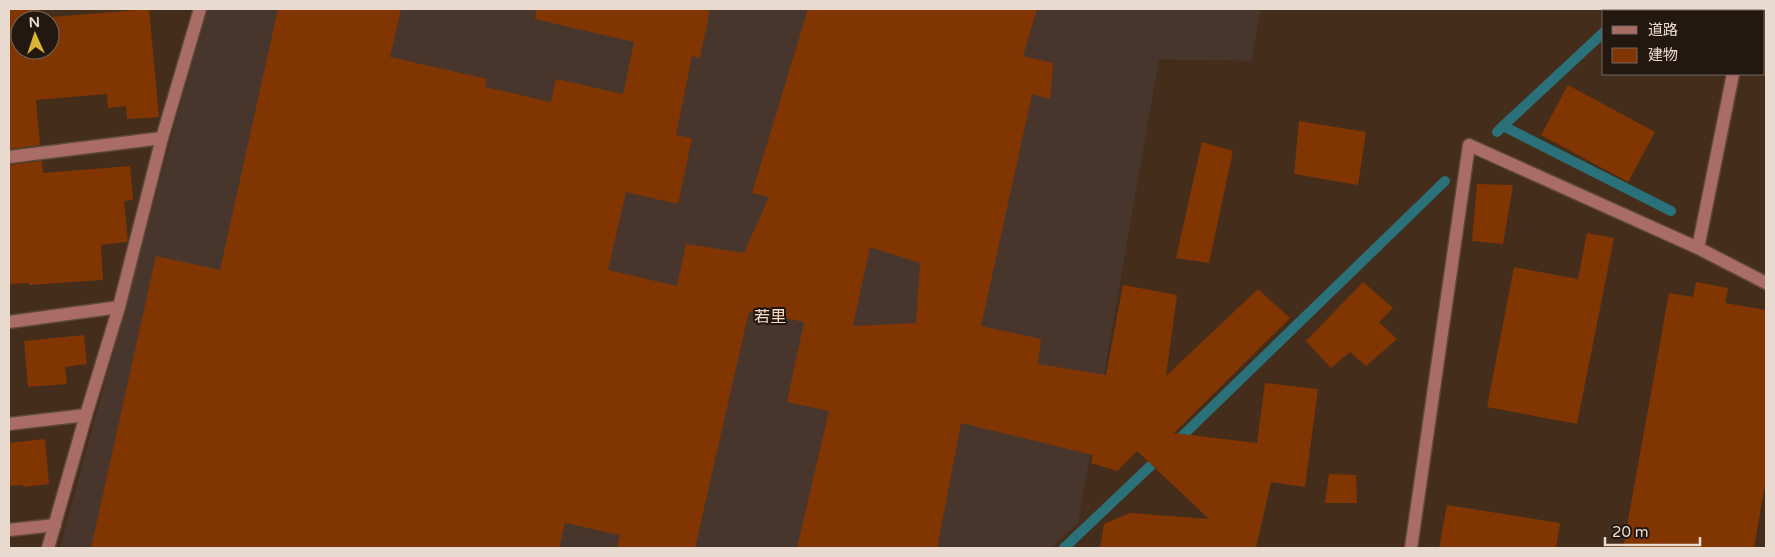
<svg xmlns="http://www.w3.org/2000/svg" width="1775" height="557" viewBox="0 0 1775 557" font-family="'Varela Round','Noto Sans JP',sans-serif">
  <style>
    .industrial { fill: #48362d }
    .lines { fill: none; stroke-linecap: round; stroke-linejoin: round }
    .stream { stroke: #2a7179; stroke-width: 10 }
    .building { fill: #813602; fill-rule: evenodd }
    .minor-casing { stroke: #5e4938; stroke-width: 15 }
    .minor { stroke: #aa6d65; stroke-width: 12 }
    .labels { text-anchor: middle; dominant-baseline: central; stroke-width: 4; stroke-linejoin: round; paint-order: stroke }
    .quarter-label { font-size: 16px; fill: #f9dbc5; stroke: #231810 }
  </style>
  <rect width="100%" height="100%" fill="#442d1b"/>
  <polygon class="industrial" points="206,9 1261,9 1251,61 1159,59 1078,523 1051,548 60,548"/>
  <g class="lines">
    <g class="stream">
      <polyline points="1626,11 1629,9"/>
      <polyline points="1503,126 1604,32"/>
      <polyline points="1497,132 1503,126 1671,211"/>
      <polyline points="1175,443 1445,181"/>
      <polyline points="1064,548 1161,456"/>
    </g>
  </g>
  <g class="building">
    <path d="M9 9H39L40 18 149 9 159 117 127 119 126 106 108 108 107 94 36 100 40 145 9 149ZM20 20H50V50H20Z"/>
    <path d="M278 9H401L390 57 487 79 485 87 551 102 556 79 623 94 634 42 535 19 536 9H710L700 58 692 56 676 135 692 138 678 204 626 192 608 270 677 286 686 244 744 253 769 197 752 193 808 9H1037L1023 56 1053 63 1050 99 1032 94 981 326 1041 339 1038 364 1106 375 1123 285 1177 295 1166 376 1258 289 1290 318 1174 433 1257 443 1265 383 1318 389 1305 487 1271 482 1256 548H1100L1104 524 1130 513 1209 519 1137 451 1117 471 1091 463 1093 455 961 423 937 548H797L829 411 787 402 804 322 749 311 695 548H617L620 535 565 523 559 548H91L156 256 220 270ZM870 247 920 263 916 323 853 326Z"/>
    <polygon points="1568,85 1655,132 1628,182 1541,135"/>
    <polygon points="1299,121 1366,132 1358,185 1294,174"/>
    <polygon points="1202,142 1233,151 1209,263 1176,258"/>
    <polygon points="42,161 43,173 130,166 133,200 124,201 128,241 127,242 101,245 103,280 29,285 29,283 9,284 9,165"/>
    <polygon points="1477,184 1513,185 1503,244 1472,241"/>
    <polygon points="1587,233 1614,238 1577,424 1487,407 1514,267 1578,279"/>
    <polygon points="1363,282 1393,308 1379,322 1397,339 1366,366 1350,352 1331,368 1306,341"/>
    <polygon points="1696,282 1728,288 1725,303 1766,310 1766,479 1754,548 1623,548 1669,293 1693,297"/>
    <polygon points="84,335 87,364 65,367 67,384 28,387 24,341"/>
    <polygon points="45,439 49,484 23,487 23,485 9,486 9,443"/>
    <polygon points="1329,474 1356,475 1357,503 1325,503"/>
    <polygon points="1447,505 1560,523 1556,548 1439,548"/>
  </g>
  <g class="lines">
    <g class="minor-casing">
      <g id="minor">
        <polyline points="1746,11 1746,9"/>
        <polyline points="9,157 162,138"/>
        <polyline points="1698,248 1733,74"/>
        <polyline points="9,322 119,307"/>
        <polyline points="9,424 86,415"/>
        <polyline points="9,530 55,525"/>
        <polyline points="48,548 86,415 119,307 162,138 200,9"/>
        <polyline points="1411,548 1469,145 1698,248 1766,283"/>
      </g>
    </g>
    <use href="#minor" class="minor"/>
  </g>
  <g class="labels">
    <g class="quarter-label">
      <text x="770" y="317">若里</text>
    </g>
  </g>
  <rect width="1775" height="557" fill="none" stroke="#e9dacf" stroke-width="20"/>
  <rect x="1602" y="10" width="162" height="65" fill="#231810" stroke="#72665c"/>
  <rect x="1612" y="26" width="25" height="8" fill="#aa6d65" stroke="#72665c"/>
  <text x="1648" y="35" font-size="15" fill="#e9dacf">道路</text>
  <rect x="1612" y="48" width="25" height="15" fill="#813602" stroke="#72665c"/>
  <text x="1648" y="60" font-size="15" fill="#e9dacf">建物</text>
  <g transform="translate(35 35) rotate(357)"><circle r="24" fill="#231810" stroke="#72665c"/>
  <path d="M0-4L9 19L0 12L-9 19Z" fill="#d9b334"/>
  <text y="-8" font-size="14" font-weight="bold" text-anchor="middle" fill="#e9dacf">N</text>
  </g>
  <path d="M1605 537v8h95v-8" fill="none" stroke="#e9dacf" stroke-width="2.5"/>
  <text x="1612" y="537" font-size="15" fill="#e9dacf" stroke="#231810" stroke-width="4" paint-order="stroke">20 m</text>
</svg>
